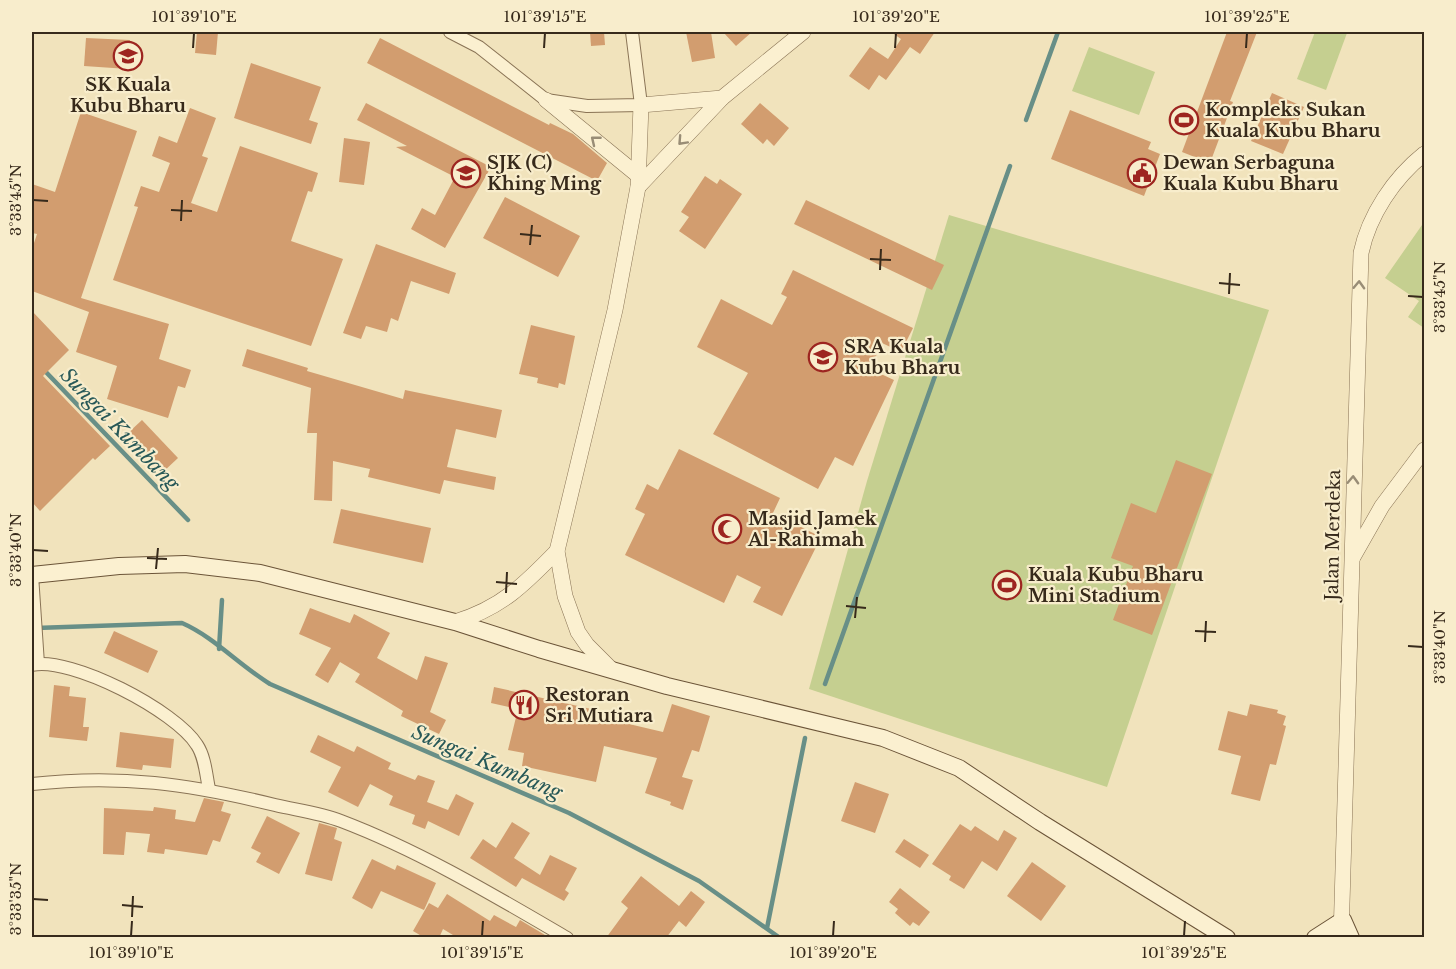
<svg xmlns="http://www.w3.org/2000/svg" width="1456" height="969" viewBox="0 0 1456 969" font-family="'Libre Baskerville',serif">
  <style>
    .green { fill: #c5cf90 }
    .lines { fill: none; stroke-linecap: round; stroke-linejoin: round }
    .stream { stroke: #688f87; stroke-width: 4.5 }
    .building { fill: #d29d6f }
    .minor-casing { stroke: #897355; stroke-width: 14 }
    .tertiary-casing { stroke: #897355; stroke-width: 16 }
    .secondary-casing { stroke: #6b5438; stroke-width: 18 }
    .minor { stroke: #fbf0d0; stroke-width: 12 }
    .tertiary { stroke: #fbf0d0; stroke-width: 15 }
    .secondary { stroke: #fbf0d0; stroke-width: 16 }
    .oneway { stroke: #998d76 }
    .ticks { fill: none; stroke: #372a1b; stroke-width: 2 }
    .labels { text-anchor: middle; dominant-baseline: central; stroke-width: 4.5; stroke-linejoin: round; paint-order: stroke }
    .poi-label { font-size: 18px; font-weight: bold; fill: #372a1b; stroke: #f8edcc; text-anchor: start }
    .street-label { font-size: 18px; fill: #372a1b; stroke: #f8edcc }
    .water-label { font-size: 20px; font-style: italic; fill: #285958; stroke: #f8edcc }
    .neatline { fill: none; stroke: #372a1b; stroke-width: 2 }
    .ticks-label { font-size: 15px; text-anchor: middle; fill: #372a1b }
  </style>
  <rect width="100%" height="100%" fill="#f1e3bc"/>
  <g class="green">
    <polygon points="1315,32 1347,33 1326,90 1297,79"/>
    <polygon points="1089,47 1155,72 1139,115 1072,91"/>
    <polygon points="949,215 1269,310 1107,787 809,689 867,481"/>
    <polygon points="1422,225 1424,227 1424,328 1408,317 1419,301 1385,278"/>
  </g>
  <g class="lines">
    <g class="stream">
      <polyline points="1026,120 1058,32"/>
      <polyline points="44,370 188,520"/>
      <path d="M36 628 182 623C214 637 239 665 270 684L569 813 699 881 780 938"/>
      <polyline points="219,649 222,600"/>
      <polyline points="825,684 1010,166"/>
      <polyline points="767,928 805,738"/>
    </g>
  </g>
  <g class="building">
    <polygon points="197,32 218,32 216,55 195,53"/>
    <polygon points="590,32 604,32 605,45 591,46"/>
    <polygon points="686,32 711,32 715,58 692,62"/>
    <polygon points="723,32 752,32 736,46"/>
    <polygon points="891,32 935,32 920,54 910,47 886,80 879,75 869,90 849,76 870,47 888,59 901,39"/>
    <polygon points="1227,32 1257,32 1230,101 1233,102 1210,163 1182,152"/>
    <polygon points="86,38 130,40 128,69 84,66"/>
    <polygon points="380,38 549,125 550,123 573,134 607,163 597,181 367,63"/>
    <polygon points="251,63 321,87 309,120 318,123 311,144 234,118"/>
    <polygon points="1272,93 1304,107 1283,154 1251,141"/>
    <polygon points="366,103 491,167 445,248 411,229 422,208 435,215 455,177 396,147 407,146 357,120"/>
    <polygon points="760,103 789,128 774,146 767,139 763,144 741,124"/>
    <polygon points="190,108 216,118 202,156 208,158 191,203 217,212 240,146 318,173 312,192 308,191 291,241 343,259 311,346 113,280 138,207 134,206 141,186 159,192 170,163 152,156 159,136 177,143"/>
    <polygon points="1070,110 1151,142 1148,149 1160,154 1144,196 1051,159"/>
    <polygon points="81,112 137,131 81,298 169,324 159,359 191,370 185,388 178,386 168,418 107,399 117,366 76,352 89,312 32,291 32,249 37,234 32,233 32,184 55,192"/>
    <polygon points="344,138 370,142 364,185 339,182"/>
    <polygon points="705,176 717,184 720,179 742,194 705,249 679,231 689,217 681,212"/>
    <polygon points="505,197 580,236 558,277 483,238"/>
    <polygon points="806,200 944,265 932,290 794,224"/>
    <polygon points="376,244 456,273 449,294 411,281 398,321 391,318 387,332 366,326 361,339 343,333"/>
    <polygon points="793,270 913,328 901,352 882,343 870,369 894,380 853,466 835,457 818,489 713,434 748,373 697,347 721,299 772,325 787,297 781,294"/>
    <polygon points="32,311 69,350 43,376 110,446 95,460 93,458 40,511 32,502"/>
    <polygon points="531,325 575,336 565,385 559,383 558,388 537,383 538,378 519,374"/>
    <polygon points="247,349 308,368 307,371 403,399 405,390 502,410 496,438 456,429 447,467 496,477 494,490 444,480 440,494 368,477 370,469 333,461 332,501 314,500 317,433 307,433 311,388 242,366"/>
    <polygon points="142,420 178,458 163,472 127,434"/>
    <polygon points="679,449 780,498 773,513 821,537 782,616 753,602 761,587 737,575 724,603 625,555 645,514 635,509 647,484 658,490"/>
    <polygon points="1176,460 1212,474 1152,635 1113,620 1133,566 1111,558 1131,503 1156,513"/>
    <polygon points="341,509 431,528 423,563 333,543"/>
    <polygon points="310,608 350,623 354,614 390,633 377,658 417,680 425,656 448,663 430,712 446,720 439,734 401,716 403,711 355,682 360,674 340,662 328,683 315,675 331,648 299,634"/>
    <polygon points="114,631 158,651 148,673 104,653"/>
    <polygon points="54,685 70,687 69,696 86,698 83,727 89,727 87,741 49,737"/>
    <polygon points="494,687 600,711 599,717 663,732 672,704 710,716 699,752 692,750 682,777 693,780 683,810 670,805 671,802 645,793 657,758 604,746 596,782 522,766 524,753 508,750 518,709 491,703"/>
    <polygon points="1250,704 1278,710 1277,713 1286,716 1283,725 1286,726 1276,765 1270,764 1260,801 1231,794 1241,756 1218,750 1228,711 1247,716"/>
    <polygon points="120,732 174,739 171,768 143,765 142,770 116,767"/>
    <polygon points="318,735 354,752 357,746 391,763 388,769 415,780 418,775 435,781 427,802 448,810 456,794 474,803 459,836 428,821 425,829 412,824 415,815 389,805 393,796 370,784 358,807 328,792 341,767 310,752"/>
    <polygon points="855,782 889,794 875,833 841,821"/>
    <polygon points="204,798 224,802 221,811 231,814 220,842 213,840 207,855 165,849 164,854 147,852 150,834 126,832 124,855 103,854 104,808 153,811 154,807 176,810 175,819 195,822"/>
    <polygon points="267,816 300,833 279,874 256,862 261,853 251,848"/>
    <polygon points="512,822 530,833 514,858 540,875 550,855 577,868 565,890 569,893 564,901 522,878 516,887 470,858 483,839 496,848"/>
    <polygon points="319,823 337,828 334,839 342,842 332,881 305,874"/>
    <polygon points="960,824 971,831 975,826 998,841 1004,830 1017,838 997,871 982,861 964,889 949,880 951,876 932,864"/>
    <polygon points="904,839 929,855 920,868 895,852"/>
    <polygon points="372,859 395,870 397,865 436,883 424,910 381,891 372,909 352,898"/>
    <polygon points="1032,862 1066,886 1041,921 1007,896"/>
    <polygon points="641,876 679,906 691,891 705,902 686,927 679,921 666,938 606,938 628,908 621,902"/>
    <polygon points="900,888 930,912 919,926 913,922 910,926 895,913 898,909 889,902"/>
    <polygon points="447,894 490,921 494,915 516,927 520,920 550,938 458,938 443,929 439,938 425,938 413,931 429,903 438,908"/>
  </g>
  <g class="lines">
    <g class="minor-casing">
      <g id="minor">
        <polyline points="450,32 479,47 546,100 587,106 641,105 632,32"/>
        <polyline points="32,575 38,664"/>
        <path d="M32 665C71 656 176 711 197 745 205 757 206 774 209 789"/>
        <path d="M32 784C120 774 189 784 275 805 296 810 320 813 341 821 420 851 495 896 567 938"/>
      </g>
    </g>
    <g class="tertiary-casing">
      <g id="tertiary">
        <polyline points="546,100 640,177"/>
        <polyline points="638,187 722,98"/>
        <polyline points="1353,557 1382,506 1424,450"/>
        <path d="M455 622C501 608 524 585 557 551"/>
        <polyline points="612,670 587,645 578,632 565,596 557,551 615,310 638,187 641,105 722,98 803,32"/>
        <path d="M1341 938 1361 253C1369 215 1394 178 1424 154"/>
      </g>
    </g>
    <g class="secondary-casing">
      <g id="secondary">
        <polyline points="32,575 119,566 185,564 260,573 455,622 539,649 667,686 883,738 959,768 1040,822 1227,938"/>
        <polyline points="1315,938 1343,920 1351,938"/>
      </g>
    </g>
    <use href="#minor" class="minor"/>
    <use href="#tertiary" class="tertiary"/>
    <use href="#secondary" class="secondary"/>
  </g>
  <defs><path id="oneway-chevron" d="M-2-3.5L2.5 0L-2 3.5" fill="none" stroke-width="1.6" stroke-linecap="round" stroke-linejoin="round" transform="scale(1.5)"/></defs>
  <g class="oneway">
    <use href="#oneway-chevron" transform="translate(595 140) rotate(-141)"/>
    <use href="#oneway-chevron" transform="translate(682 141) rotate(133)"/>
    <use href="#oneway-chevron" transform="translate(1359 285) rotate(-88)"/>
    <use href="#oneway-chevron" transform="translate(1353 480) rotate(-88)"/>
  </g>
  <path class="ticks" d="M193 48 194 33M544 48 545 33M895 48 896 33M1246 48 1247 33M33 200 48 201M171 210 192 211M181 221 182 200M520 234 541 236M530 245 532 225M870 259 891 260M880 270 881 249M1219 283 1240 285M1229 294 1230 273M1408 296 1423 297M33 550 48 551M147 558 167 559M156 569 158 548M496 582 517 584M506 593 507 572M846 606 866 608M855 618 857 597M1195 631 1216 632M1205 642 1206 621M1408 646 1423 647M33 899 48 900M122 905 143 907M132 917 133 896M131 936 132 921M482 936 483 921M833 936 834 921M1184 936 1185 921"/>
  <defs>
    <g id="school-ring" transform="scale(1.5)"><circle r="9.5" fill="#f8edcc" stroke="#9d2520" stroke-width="1.5"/><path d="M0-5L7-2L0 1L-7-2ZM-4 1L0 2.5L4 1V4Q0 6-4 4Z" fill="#9d2520"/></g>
    <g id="stadium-ring" transform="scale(1.5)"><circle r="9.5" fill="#f8edcc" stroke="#9d2520" stroke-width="1.5"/><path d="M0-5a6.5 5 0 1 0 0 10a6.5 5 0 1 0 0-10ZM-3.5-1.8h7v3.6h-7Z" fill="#9d2520"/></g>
    <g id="civic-ring" transform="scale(1.5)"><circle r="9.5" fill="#f8edcc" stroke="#9d2520" stroke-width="1.5"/><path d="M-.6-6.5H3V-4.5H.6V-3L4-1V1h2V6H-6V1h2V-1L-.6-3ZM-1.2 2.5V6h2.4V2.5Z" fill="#9d2520"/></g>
    <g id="mosque-ring" transform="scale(1.5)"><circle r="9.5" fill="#f8edcc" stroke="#9d2520" stroke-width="1.5"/><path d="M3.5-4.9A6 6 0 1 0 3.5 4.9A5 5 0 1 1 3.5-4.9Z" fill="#9d2520"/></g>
    <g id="restaurant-ring" transform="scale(1.5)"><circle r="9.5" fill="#f8edcc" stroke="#9d2520" stroke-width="1.5"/><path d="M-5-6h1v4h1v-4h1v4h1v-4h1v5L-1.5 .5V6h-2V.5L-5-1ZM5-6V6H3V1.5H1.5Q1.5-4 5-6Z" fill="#9d2520"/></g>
  </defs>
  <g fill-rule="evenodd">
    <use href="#school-ring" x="128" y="56"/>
    <use href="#stadium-ring" x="1184" y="120"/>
    <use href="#school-ring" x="466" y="173"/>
    <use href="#civic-ring" x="1142" y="173"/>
    <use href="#school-ring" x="823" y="357"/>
    <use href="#mosque-ring" x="727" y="529"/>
    <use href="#stadium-ring" x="1007" y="585"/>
    <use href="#restaurant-ring" x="524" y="705"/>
  </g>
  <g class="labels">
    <g class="poi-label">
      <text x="128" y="85" text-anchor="middle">SK Kuala<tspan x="128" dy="21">Kubu Bharu</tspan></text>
      <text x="1205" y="110">Kompleks Sukan<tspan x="1205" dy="21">Kuala Kubu Bharu</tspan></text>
      <text x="487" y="163">SJK (C)<tspan x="487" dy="21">Khing Ming</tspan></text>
      <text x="1163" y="163">Dewan Serbaguna<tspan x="1163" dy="21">Kuala Kubu Bharu</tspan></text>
      <text x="844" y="347">SRA Kuala<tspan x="844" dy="21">Kubu Bharu</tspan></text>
      <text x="748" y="519">Masjid Jamek<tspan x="748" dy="21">Al-Rahimah</tspan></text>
      <text x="1028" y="575">Kuala Kubu Bharu<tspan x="1028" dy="21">Mini Stadium</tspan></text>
      <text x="545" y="695">Restoran<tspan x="545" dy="21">Sri Mutiara</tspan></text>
    </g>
    <g class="street-label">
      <text transform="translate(1333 535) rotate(-89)">Jalan Merdeka</text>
    </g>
    <g class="water-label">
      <text transform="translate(120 429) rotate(46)">Sungai Kumbang</text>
      <text transform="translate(487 762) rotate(23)">Sungai Kumbang</text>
    </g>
  </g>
  <rect width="1456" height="969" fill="none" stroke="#f8edcc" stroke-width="66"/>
  <rect x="33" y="33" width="1390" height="903" class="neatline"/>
  <g class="ticks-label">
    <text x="194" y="22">101°39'10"E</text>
    <text x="545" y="22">101°39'15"E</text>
    <text x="896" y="22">101°39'20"E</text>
    <text x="1247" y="22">101°39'25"E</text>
    <text transform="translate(16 200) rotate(-90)" y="5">3°33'45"N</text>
    <text transform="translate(1440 297) rotate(-90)" y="5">3°33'45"N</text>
    <text transform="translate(16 550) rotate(-90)" y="5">3°33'40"N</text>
    <text transform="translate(1440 647) rotate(-90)" y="5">3°33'40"N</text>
    <text transform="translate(16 899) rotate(-90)" y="5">3°33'35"N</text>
    <text x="131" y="958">101°39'10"E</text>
    <text x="482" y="958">101°39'15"E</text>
    <text x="833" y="958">101°39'20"E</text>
    <text x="1184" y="958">101°39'25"E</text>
  </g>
</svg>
